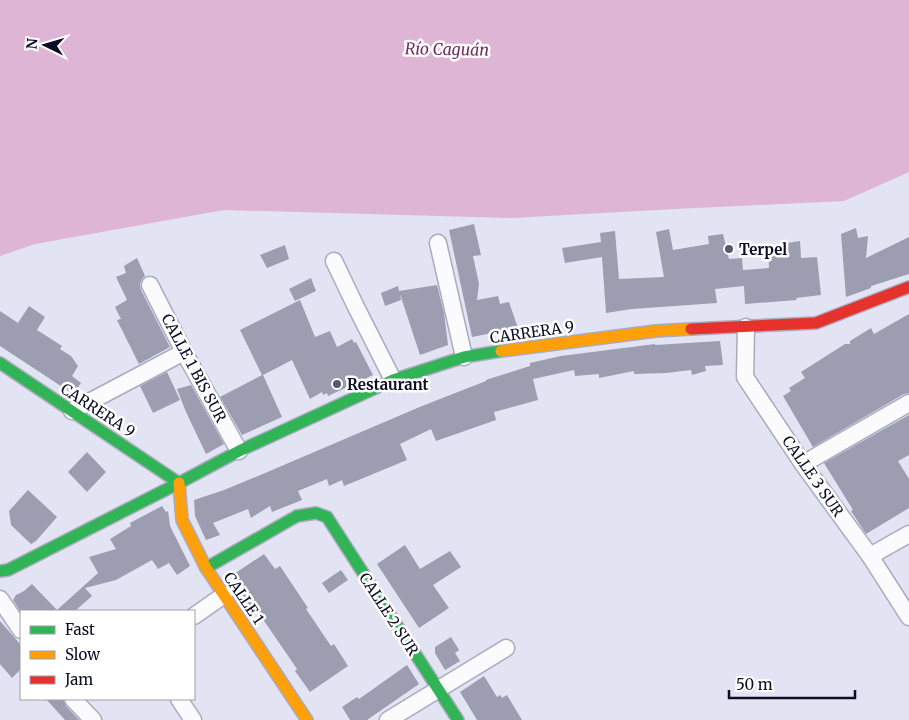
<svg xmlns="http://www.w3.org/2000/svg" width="909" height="720" viewBox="0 0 909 720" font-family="Merriweather,serif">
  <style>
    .water { fill: #deb5d5 }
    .building { fill: #9c9db0 }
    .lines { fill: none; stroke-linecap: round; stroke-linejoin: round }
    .street-casing { stroke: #aaabbf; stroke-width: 19 }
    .fast-casing { stroke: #aaabbf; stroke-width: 14 }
    .slow-casing { stroke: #aaabbf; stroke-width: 14 }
    .jam-casing { stroke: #aaabbf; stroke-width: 14 }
    .street { stroke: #fbfbfd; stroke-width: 16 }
    .fast { stroke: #30b455; stroke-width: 11 }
    .slow { stroke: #ff9f0a; stroke-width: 11 }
    .jam { stroke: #e5322d; stroke-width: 11 }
    .poi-dot { fill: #58576e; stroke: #fff; stroke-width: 2 }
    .labels { text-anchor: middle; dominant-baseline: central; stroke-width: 5; stroke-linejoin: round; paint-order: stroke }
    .poi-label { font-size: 15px; font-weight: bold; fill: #0d0c26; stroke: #fff; text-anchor: start }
    .street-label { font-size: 15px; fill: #0d0c26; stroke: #fff }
    .water-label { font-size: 16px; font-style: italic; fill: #732c5f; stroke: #fff }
  </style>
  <rect width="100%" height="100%" fill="#e2e3f3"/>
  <polygon class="water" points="0,0 909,0 909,172 844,201 675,209 512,218 224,210 35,244 0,256"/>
  <g class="building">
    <polygon points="474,224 481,255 473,256 479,284 477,300 498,296 500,304 509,302 518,328 472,337 449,230"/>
    <polygon points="856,228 858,238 868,236 866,258 909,237 909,274 871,286 871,288 846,297 841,234"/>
    <polygon points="669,229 673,250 709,244 708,236 723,234 729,259 742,258 743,270 769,268 768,246 800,241 801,258 817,257 821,295 796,298 797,300 745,304 744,286 715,289 717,303 632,309 606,313 602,257 565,263 562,248 601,242 600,233 615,231 619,279 664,277 656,232"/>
    <polygon points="285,245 289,259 267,268 260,255"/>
    <polygon points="137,258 145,276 142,279 140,284 141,290 170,347 139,364 117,320 121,319 115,307 127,300 116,277 126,273 124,266"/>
    <polygon points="311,278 316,291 295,301 289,289"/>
    <polygon points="437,285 444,313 448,345 420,355 400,294 401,300 385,306 381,293 398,286 399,291"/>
    <polygon points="300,300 315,337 330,331 337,347 352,339 354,343 356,342 373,375 328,396 327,393 323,395 322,392 310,399 292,360 263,375 282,417 242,435 220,397 262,375 240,330"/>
    <polygon points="29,306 45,317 37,330 62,346 60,349 71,356 78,366 72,376 81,383 73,394 0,346 0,311 18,323"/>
    <polygon points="909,314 909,393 904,394 813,447 783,396 791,391 789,388 805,378 801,372 845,344 850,344 850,341 871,328 874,334"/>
    <polygon points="720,341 723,365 705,366 706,371 692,375 691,370 666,373 634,374 634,371 599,378 599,374 575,376 574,370 533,379 538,400 494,412 496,420 436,441 431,429 400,444 407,460 344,486 342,480 329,486 327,479 298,491 302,500 272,512 270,506 251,518 248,509 213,523 220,535 206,540 195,516 194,500 224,490 258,476 422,406 486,381 486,380 530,366 530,363 561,356 655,344 655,345"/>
    <polygon points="167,372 180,400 153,413 140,386"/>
    <polygon points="191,385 224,444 206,454 186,412 177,389"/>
    <polygon points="909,415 909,455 898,461 909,479 909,508 866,534 851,511 853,510 824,463"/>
    <polygon points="87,452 106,472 87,492 68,472"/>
    <polygon points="28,490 57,517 36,541 31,544 11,525 9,511"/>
    <polygon points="162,506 166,512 168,511 170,526 190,566 177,575 169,563 158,569 152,560 116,580 85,588 92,596 75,611 20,611 13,600 16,595 24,591 32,584 57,610 98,573 89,557 116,549 110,539 131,526 130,523"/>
    <polygon points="405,545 420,569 450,551 461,567 433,585 449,608 419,628 377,564"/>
    <polygon points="264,554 275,569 280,566 308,608 306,609 331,646 334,644 348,666 310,692 295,671 297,669 258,612 254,614 240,594 242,591 237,583 239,582 234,574"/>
    <polygon points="341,570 348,580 329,593 322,583"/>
    <polygon points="0,621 21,645 21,669 12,678 0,664"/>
    <polygon points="451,637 459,650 455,653 460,661 445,670 435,653 435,647"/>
    <polygon points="407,665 419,684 367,720 350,720 342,707 357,697 359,699"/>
    <polygon points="484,676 497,697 500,695 502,698 507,695 522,720 477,720 460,692"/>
    <polygon points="46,699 63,699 66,706 79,720 65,720"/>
  </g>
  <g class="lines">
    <g class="street-casing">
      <g id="street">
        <polyline points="438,243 464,357"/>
        <polyline points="334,261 356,307 393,380"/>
        <polyline points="150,285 184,352 239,451"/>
        <polyline points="746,327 745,377 803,464 870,556 909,617"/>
        <polyline points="72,411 184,352"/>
        <polyline points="803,464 909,403"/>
        <polyline points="870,556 909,534"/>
        <polyline points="0,599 21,630"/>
        <polyline points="194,616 224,595"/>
        <polyline points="73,699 93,720"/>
        <polyline points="179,699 193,720"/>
        <polyline points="388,720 506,648"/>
      </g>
    </g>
    <g class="fast-casing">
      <g id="fast">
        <polyline points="0,363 179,483"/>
        <polyline points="206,568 297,516 316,513 327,517 458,720"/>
        <polyline points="0,571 8,570 179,483 239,451 393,380 464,357 501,351"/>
      </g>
    </g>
    <g class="slow-casing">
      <g id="slow">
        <polyline points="501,351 656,331 691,329"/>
        <polyline points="179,483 182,520 206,568 307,720"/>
      </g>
    </g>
    <g class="jam-casing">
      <polyline id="jam" points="691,329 816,323 909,287"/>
    </g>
    <use href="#street" class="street"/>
    <use href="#fast" class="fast"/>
    <use href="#slow" class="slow"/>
    <use href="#jam" class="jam"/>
  </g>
  <g class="poi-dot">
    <circle cx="729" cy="249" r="5"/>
    <circle cx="337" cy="384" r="5"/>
  </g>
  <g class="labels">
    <g class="poi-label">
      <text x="739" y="249">Terpel</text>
      <text x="347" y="384">Restaurant</text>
    </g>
    <g class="street-label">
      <text transform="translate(532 332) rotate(-8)">CARRERA 9</text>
      <text transform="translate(194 368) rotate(62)">CALLE 1 BIS SUR</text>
      <text transform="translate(98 410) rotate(33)">CARRERA 9</text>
      <text transform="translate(813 476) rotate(55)">CALLE 3 SUR</text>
      <text transform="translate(244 598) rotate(56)">CALLE 1</text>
      <text transform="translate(389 614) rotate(57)">CALLE 2 SUR</text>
    </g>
    <g class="water-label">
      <text transform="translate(447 49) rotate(1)">Río Caguán</text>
    </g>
  </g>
  <rect x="20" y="610" width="175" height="90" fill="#ffffff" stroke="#9e9ea8"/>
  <rect x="30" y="626" width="25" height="8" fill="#30b455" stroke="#9e9ea8"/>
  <text x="65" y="635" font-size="15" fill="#0d0c26">Fast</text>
  <rect x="30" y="651" width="25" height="8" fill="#ff9f0a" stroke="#9e9ea8"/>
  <text x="65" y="660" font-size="15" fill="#0d0c26">Slow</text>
  <rect x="30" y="676" width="25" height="8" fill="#e5322d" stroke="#9e9ea8"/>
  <text x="65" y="685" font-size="15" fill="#0d0c26">Jam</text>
  <g transform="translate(45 45) rotate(275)" stroke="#ffffff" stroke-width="4" paint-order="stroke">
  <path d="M0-4L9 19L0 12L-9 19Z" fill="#0d0c26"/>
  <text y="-8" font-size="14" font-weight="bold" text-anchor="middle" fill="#0d0c26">N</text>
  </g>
  <path d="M729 690v8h126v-8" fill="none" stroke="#0d0c26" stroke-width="2.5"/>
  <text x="736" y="690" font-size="15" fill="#0d0c26" stroke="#ffffff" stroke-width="4" paint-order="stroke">50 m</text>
</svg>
